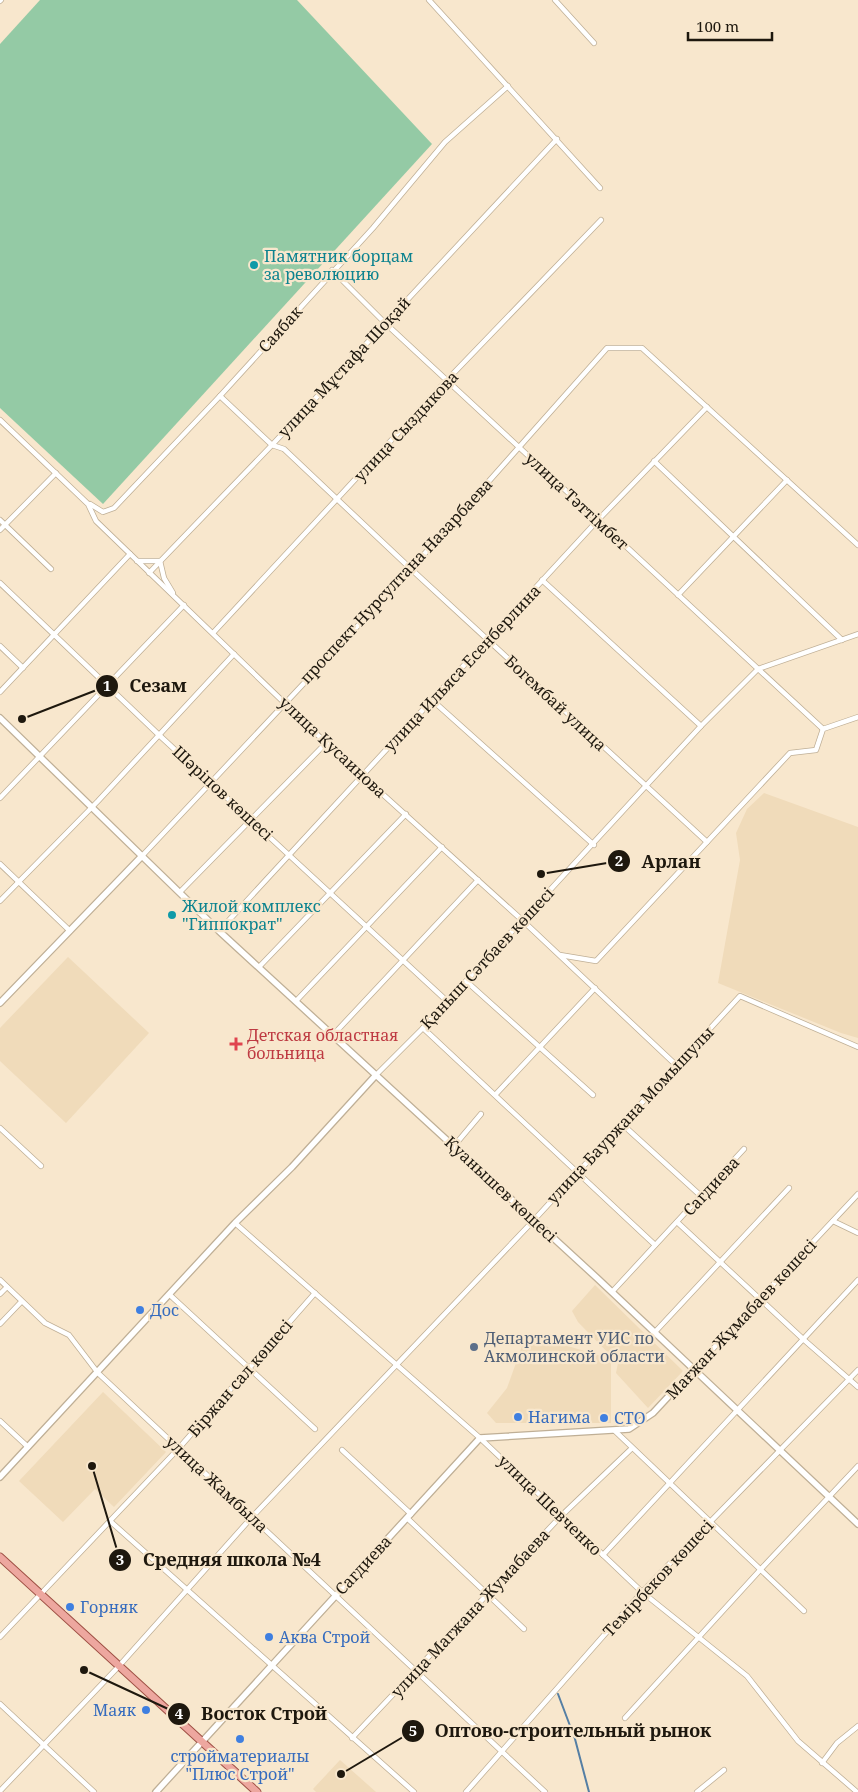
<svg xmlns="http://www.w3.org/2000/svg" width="858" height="1792" viewBox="0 0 858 1792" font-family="'Noto Serif',serif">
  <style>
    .built { fill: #f0dbba }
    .green { fill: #94caa5 }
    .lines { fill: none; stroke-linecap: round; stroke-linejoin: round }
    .stream { stroke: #557fa4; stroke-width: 2 }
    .minor-casing { stroke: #bfaf96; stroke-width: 6 }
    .tertiary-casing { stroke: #bfaf96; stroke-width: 8 }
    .primary-casing { stroke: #9d4f43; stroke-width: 9 }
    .minor { stroke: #fff; stroke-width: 4.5 }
    .tertiary { stroke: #fff; stroke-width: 5.5 }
    .primary { stroke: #eda79f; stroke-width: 7 }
    .culture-dot { fill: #0f9aa8; stroke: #f8e7cd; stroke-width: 2 }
    .health-dot { fill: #e0444e; stroke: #f8e7cd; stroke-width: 2 }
    .shop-dot { fill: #3f7fe0; stroke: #f8e7cd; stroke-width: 2 }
    .service-dot { fill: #5c6f8a; stroke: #f8e7cd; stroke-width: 2 }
    .labels { text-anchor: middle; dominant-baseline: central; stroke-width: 4.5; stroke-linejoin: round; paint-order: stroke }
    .culture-label { font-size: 16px; fill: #0d838f; stroke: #f8e7cd; text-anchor: start }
    .street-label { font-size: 16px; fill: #1e180e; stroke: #f8e7cd }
    .health-label { font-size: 16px; fill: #be3a42; stroke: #f8e7cd; text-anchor: start }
    .shop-label { font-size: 16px; fill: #366cbe; stroke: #f8e7cd; text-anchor: start }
    .service-label { font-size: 16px; fill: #4e5e75; stroke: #f8e7cd; text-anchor: start }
    .leader { fill: none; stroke: #1e180e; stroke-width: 2 }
    .callout-dot { fill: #1e180e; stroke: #f8e7cd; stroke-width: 2 }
    .mark-label { font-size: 15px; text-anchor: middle; font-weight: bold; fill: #fff }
    .callout-label { font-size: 18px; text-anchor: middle; font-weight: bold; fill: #1e180e; stroke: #f8e7cd; stroke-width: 4.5; stroke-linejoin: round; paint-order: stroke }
  </style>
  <rect width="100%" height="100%" fill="#f8e7cd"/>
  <g class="built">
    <polygon points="764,793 858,827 858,1038 841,1033 718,983 740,860 736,833 747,809"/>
    <polygon points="68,957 149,1033 66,1123 0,1061 0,1028"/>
    <polygon points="595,1285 683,1371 648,1408 616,1373 618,1363 578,1322 572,1311"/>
    <polygon points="538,1337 611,1359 611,1423 496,1423 487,1413 507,1388 522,1346"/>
    <polygon points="103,1392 166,1452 114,1507 95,1489 63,1522 19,1481"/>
    <polygon points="340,1760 376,1792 316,1792 313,1789"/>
  </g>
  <polygon class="green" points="40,0 297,0 432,144 103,504 0,408 0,44"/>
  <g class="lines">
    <polyline class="stream" points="558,1694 575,1739 589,1792"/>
    <g class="minor-casing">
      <g id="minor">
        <polyline points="429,0 600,188"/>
        <polyline points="555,0 594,43"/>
        <polyline points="0,1 1,0"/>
        <polyline points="332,270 385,323 823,729"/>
        <polyline points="220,396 272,445 284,449 411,569 707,842"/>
        <polyline points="0,420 88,504 96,521 326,743 522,920 676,1065"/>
        <polyline points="654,461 842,640"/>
        <polyline points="90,504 103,512 114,508 220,396 373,228 445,142 508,86"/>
        <polyline points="0,520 51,569"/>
        <polyline points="0,530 56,473"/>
        <polyline points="137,561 160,561 164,578 173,593"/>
        <polyline points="149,573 272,445 557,139"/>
        <polyline points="542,580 701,726"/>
        <polyline points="0,583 159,735 448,1002"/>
        <polyline points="678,595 787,480"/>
        <polyline points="213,633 447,380 601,220"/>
        <polyline points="0,646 23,668"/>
        <polyline points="0,692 130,554"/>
        <polyline points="432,700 594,845"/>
        <polyline points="0,798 184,605"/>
        <polyline points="142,856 411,569 607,348 642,348 858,545"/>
        <polyline points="0,864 70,931"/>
        <polyline points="180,892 326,743"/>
        <polyline points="0,901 98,801 234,654"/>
        <polyline points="219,931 598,520 707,407"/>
        <polyline points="560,955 596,961 790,753 816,750 823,729 858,717"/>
        <polyline points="259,967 406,814"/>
        <polyline points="466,981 593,1095"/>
        <polyline points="297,1000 442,847"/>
        <polyline points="423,1028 655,1245"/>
        <polyline points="333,1035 478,880"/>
        <polyline points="376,1075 423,1028 701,726 758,669 858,634"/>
        <polyline points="496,1094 595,988"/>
        <polyline points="622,1124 701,1196"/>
        <polyline points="0,1128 41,1166"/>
        <polyline points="454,1146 481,1114"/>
        <polyline points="833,1221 858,1233"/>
        <polyline points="677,1222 803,1339 858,1387"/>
        <polyline points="235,1223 480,1438 642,1592 747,1676 798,1741 857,1792"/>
        <polyline points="0,1280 45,1323 69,1335 98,1373 545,1792"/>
        <polyline points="612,1292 744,1149"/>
        <polyline points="0,1294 7,1287"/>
        <polyline points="171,1296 315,1429"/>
        <polyline points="0,1324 21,1302"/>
        <polyline points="655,1332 789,1188"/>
        <polyline points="693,1370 858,1194"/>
        <polyline points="0,1421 28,1447"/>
        <polyline points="615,1431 804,1611"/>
        <polyline points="342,1450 411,1514"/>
        <polyline points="407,1518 524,1629"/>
        <polyline points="110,1521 414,1792"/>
        <polyline points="603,1555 858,1280"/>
        <polyline points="0,1637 179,1448 315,1293"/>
        <polyline points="0,1704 94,1792"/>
        <polyline points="625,1718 761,1569 858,1466"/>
        <polyline points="352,1738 561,1516 632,1448"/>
        <polyline points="822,1763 837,1743 858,1726"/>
        <polyline points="0,1791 119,1666 252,1517 534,1220 740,996 858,1047"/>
        <polyline points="466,1792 642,1592 858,1370"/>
        <polyline points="697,1792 724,1770"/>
      </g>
    </g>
    <g class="tertiary-casing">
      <g id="tertiary">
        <polyline points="0,718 219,931 597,1278 858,1524"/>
        <polyline points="0,1003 142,856"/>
        <polyline points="0,1477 235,1223 292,1167 376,1075"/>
        <polyline points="156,1792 480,1438 629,1429 653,1413 693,1370"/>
      </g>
    </g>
    <g class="primary-casing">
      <polyline id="primary" points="0,1557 257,1792"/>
    </g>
    <use href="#minor" class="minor"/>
    <use href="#tertiary" class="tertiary"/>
    <use href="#primary" class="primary"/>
  </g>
  <g class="culture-dot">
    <circle cx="254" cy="265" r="5"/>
    <circle cx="172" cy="915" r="5"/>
  </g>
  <path class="health-dot" d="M233.5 1036.5h5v5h5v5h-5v5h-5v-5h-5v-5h5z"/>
  <g class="shop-dot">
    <circle cx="140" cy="1310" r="5"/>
    <circle cx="518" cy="1417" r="5"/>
    <circle cx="604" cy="1418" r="5"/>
    <circle cx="70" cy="1607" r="5"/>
    <circle cx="269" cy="1637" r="5"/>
    <circle cx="146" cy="1710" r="5"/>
    <circle cx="240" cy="1739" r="5"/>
  </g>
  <circle class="service-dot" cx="474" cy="1347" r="5"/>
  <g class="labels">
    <g class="culture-label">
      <text x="264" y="256">Памятник борцам<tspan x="264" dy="18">за революцию</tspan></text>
      <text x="182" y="906">Жилой комплекс<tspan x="182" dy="18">"Гиппократ"</tspan></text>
    </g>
    <g class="street-label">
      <text transform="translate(280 329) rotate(-48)">Саябак</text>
      <text transform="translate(344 367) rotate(-47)">улица Мұстафа Шоқай</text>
      <text transform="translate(406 426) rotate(-47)">улица Сыздыкова</text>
      <text transform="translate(577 501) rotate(43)">улица Тәттімбет</text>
      <text transform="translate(396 581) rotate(-47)">проспект Нурсултана Назарбаева</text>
      <text transform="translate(462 668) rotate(-47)">улица Ильяса Есенберлина</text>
      <text transform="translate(556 703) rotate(43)">Богембай улица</text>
      <text transform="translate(333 747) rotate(43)">улица Кусаинова</text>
      <text transform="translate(223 793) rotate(43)">Шәріпов көшесі</text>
      <text transform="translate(487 958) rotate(-47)">Қаныш Сәтбаев көшесі</text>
      <text transform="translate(630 1115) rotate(-47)">улица Бауржана Момышулы</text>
      <text transform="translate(711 1186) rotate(-47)">Сагдиева</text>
      <text transform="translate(501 1189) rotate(43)">Қуанышев көшесі</text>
      <text transform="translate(741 1319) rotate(-47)">Мағжан Жұмабаев көшесі</text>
      <text transform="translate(240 1378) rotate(-49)">Біржан сал көшесі</text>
      <text transform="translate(217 1484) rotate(43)">улица Жамбыла</text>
      <text transform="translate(550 1505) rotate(44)">улица Шевченко</text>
      <text transform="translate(363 1565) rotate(-47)">Сагдиева</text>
      <text transform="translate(658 1578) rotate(-47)">Темірбеков көшесі</text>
      <text transform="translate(470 1613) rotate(-47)">улица Магжана Жумабаева</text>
    </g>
    <g class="health-label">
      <text x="247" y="1035">Детская областная<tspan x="247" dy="18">больница</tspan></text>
    </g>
    <g class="shop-label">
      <text x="150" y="1310">Дос</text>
      <text x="528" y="1417">Нагима</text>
      <text x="614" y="1418">СТО</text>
      <text x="80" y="1607">Горняк</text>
      <text x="279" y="1637">Аква Строй</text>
      <text x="136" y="1710" text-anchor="end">Маяк</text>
      <text x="240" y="1756" text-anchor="middle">стройматериалы<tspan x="240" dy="18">"Плюс Строй"</tspan></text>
    </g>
    <g class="service-label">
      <text x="484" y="1338">Департамент УИС по<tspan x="484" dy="18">Акмолинской области</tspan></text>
    </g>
  </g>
  <path class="leader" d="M22 719L107 686M541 874L619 861M92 1466L120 1560M84 1670L179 1714M341 1774L413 1731"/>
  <g class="callout-dot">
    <circle cx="22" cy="719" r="5"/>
    <circle cx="541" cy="874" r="5"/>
    <circle cx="92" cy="1466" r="5"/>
    <circle cx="84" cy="1670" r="5"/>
    <circle cx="341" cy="1774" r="5"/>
    <circle cx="107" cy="686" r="12"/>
    <circle cx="619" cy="861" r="12"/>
    <circle cx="120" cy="1560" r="12"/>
    <circle cx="179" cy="1714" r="12"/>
    <circle cx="413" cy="1731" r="12"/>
  </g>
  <g class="mark-label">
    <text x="107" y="691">1</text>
    <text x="619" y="866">2</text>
    <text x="120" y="1565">3</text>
    <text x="179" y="1719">4</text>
    <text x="413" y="1736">5</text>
  </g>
  <g class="callout-label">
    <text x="158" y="692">Сезам</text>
    <text x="671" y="868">Арлан</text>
    <text x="232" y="1566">Средняя школа №4</text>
    <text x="264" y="1720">Восток Строй</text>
    <text x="573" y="1737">Оптово-строительный рынок</text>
  </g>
  <path d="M688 32v8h84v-8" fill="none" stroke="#1e180e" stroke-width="2.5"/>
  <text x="696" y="32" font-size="15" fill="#1e180e" stroke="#f8e7cd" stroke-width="4" paint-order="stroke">100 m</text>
</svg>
